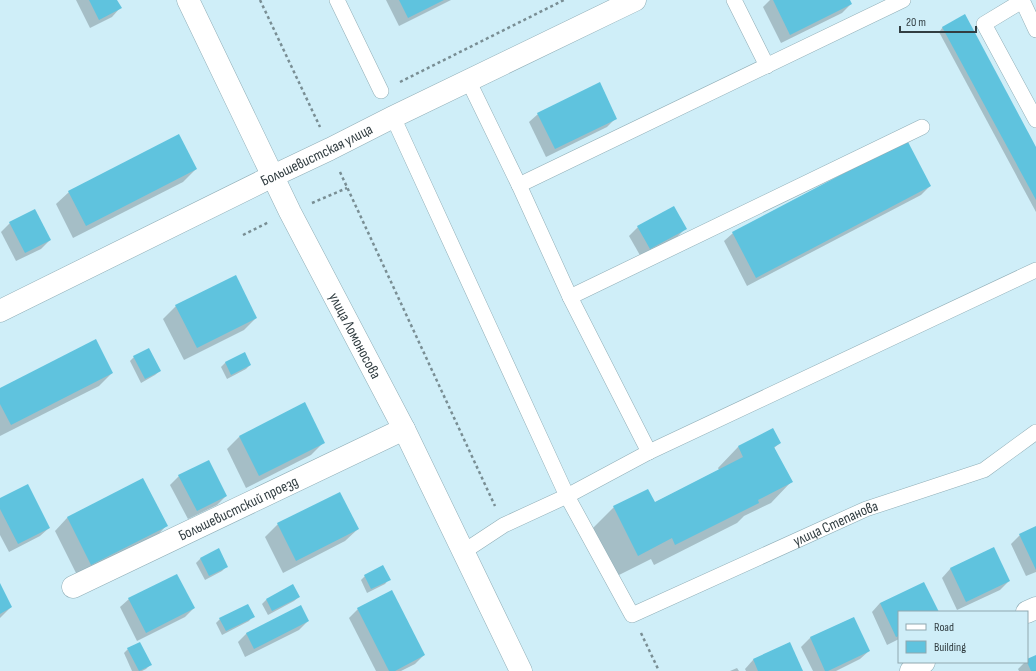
<svg xmlns="http://www.w3.org/2000/svg" width="1036" height="671" viewBox="0 0 1036 671" font-family="'Sofia Sans Condensed',sans-serif">
  <style>
    .shadow { fill: #0003 }
    .building { fill: #5fc3de }
    .lines { fill: none; stroke-linecap: round; stroke-linejoin: round }
    .service-casing { stroke: #90aeb7; stroke-width: 16 }
    .minor-casing { stroke: #90aeb7; stroke-width: 23 }
    .secondary-casing { stroke: #90aeb7; stroke-width: 23 }
    .path { stroke: #798e94; stroke-width: 2.5; stroke-dasharray: 3 3; stroke-linecap: butt }
    .service { stroke: #fff; stroke-width: 15 }
    .minor { stroke: #fff; stroke-width: 22 }
    .secondary { stroke: #fff; stroke-width: 22 }
    .labels { text-anchor: middle; dominant-baseline: central; stroke-width: 3.5; stroke-linejoin: round; paint-order: stroke }
    .street-label { font-size: 15px; fill: #323e42; stroke: #cfeef8 }
  </style>
  <rect width="100%" height="100%" fill="#cfeef8"/>
  <g class="shadow">
    <polygon points="76,0 116,0 120,8 112,17 90,28"/>
    <polygon points="386,0 451,0 399,26"/>
    <polygon points="770,0 849,0 851,4 842,13 781,43 763,7"/>
    <polygon points="943,27 1036,149 1036,212 939,32"/>
    <polygon points="538,114 616,118 607,127 546,157 529,122"/>
    <polygon points="196,169 183,182 73,238 56,204 69,192"/>
    <polygon points="930,186 921,195 747,286 724,241 733,233"/>
    <polygon points="10,223 50,240 41,249 16,261 1,232"/>
    <polygon points="638,227 686,228 677,237 641,257 629,236"/>
    <polygon points="176,306 256,318 244,330 184,360 163,319"/>
    <polygon points="244,354 250,365 246,369 227,379 221,367 225,363"/>
    <polygon points="134,357 160,371 155,375 141,383 130,361"/>
    <polygon points="112,373 99,386 0,436 0,389"/>
    <polygon points="239,437 324,442 311,455 246,488 227,449"/>
    <polygon points="780,443 774,448 791,482 771,503 744,516 737,523 654,565 651,559 617,576 593,528 614,507 654,503 719,470 718,468 738,447"/>
    <polygon points="179,476 226,496 217,505 188,519 170,485"/>
    <polygon points="143,480 166,526 154,539 78,577 55,531 67,518"/>
    <polygon points="0,499 49,528 40,536 9,552 0,535"/>
    <polygon points="278,524 358,529 345,541 283,573 265,537"/>
    <polygon points="1036,527 1036,572 1026,576 1011,544 1020,535"/>
    <polygon points="993,549 1009,581 1000,590 957,610 942,578 950,569"/>
    <polygon points="218,550 226,567 222,571 205,580 196,563 200,559"/>
    <polygon points="365,576 389,579 385,584 367,593 361,580"/>
    <polygon points="0,585 11,607 0,618"/>
    <polygon points="299,597 294,601 268,615 262,604 266,600"/>
    <polygon points="129,599 194,608 185,617 137,641 120,607"/>
    <polygon points="880,603 937,612 899,612 899,639 887,645 872,612"/>
    <polygon points="358,609 424,655 415,664 401,671 376,671 349,618"/>
    <polygon points="253,616 249,621 222,635 216,623 220,619"/>
    <polygon points="853,618 869,651 860,659 836,671 813,671 801,647 810,638"/>
    <polygon points="308,621 299,630 245,657 238,642 247,633"/>
    <polygon points="789,643 802,671 746,671 745,669 753,660"/>
    <polygon points="128,649 151,664 146,669 142,671 132,671 124,653"/>
    <polygon points="1036,656 1036,671 1019,671 1018,669 1025,662 1027,662 1027,660"/>
    <polygon points="737,668 739,671 730,671"/>
  </g>
  <g class="building">
    <polygon points="89,0 117,0 122,8 99,20"/>
    <polygon points="399,0 444,0 408,18"/>
    <polygon points="773,0 850,0 852,4 790,35"/>
    <polygon points="965,14 1036,147 1036,200 942,27"/>
    <polygon points="600,82 617,119 555,149 537,113"/>
    <polygon points="179,134 197,169 86,226 68,191"/>
    <polygon points="907,140 931,186 756,278 732,232"/>
    <polygon points="674,206 687,229 650,249 637,226"/>
    <polygon points="35,209 51,240 25,253 9,222"/>
    <polygon points="236,275 257,318 197,348 175,305"/>
    <polygon points="96,339 113,373 11,425 0,404 0,388"/>
    <polygon points="149,348 161,371 145,379 133,356"/>
    <polygon points="245,352 251,365 231,375 225,362"/>
    <polygon points="305,402 325,443 259,476 239,436"/>
    <polygon points="773,428 781,443 774,447 793,482 758,500 759,503 675,545 672,538 638,556 613,506 648,489 655,502 743,457 738,446"/>
    <polygon points="209,460 227,496 197,511 178,475"/>
    <polygon points="143,478 168,526 91,565 67,517"/>
    <polygon points="28,484 50,528 18,544 0,509 0,498"/>
    <polygon points="340,492 359,529 296,561 277,523"/>
    <polygon points="1036,526 1036,570 1019,534"/>
    <polygon points="994,547 1010,581 966,602 950,568"/>
    <polygon points="219,548 228,567 209,576 200,558"/>
    <polygon points="383,565 391,580 371,589 364,575"/>
    <polygon points="177,574 195,608 146,633 128,598"/>
    <polygon points="924,582 939,612 899,612 899,636 896,637 880,603"/>
    <polygon points="0,583 12,607 0,614"/>
    <polygon points="293,584 300,597 272,611 266,599"/>
    <polygon points="392,590 425,655 395,671 389,671 357,608"/>
    <polygon points="248,604 255,617 226,631 219,618"/>
    <polygon points="301,605 309,621 254,649 246,633"/>
    <polygon points="854,617 870,651 828,671 825,671 810,637"/>
    <polygon points="140,642 152,665 139,671 127,648"/>
    <polygon points="790,642 803,671 758,671 753,659"/>
    <polygon points="1036,655 1036,671 1031,671 1027,662 1027,659"/>
  </g>
  <g class="lines">
    <g class="service-casing">
      <g id="service">
        <polyline points="337,0 381,91"/>
        <polyline points="734,0 767,66"/>
        <polyline points="1022,0 1036,30"/>
        <polyline points="1022,1 984,24 1036,120"/>
        <polyline points="468,80 519,185 570,297 649,452"/>
        <path id="s1" d="M393 117 567 496 632 615 866 509 984 470 1036 432"/>
        <polyline points="519,185 903,0"/>
        <polyline points="570,297 922,127"/>
        <polyline points="463,552 504,525 567,496 649,452 1036,270"/>
      </g>
    </g>
    <g class="minor-casing">
      <g id="minor">
        <path id="s2" d="M0 311 273 176 330 149 393 117 635 0"/>
        <path id="s3" d="M73 587 404 429"/>
        <polyline points="1027,612 1036,608"/>
        <polyline points="911,671 917,665 924,662"/>
      </g>
    </g>
    <g class="secondary-casing">
      <g id="secondary">
        <path id="s4" d="M188 0 290 212 404 429 521 671"/>
      </g>
    </g>
    <g class="path">
      <polyline points="260,0 320,127"/>
      <polyline points="400,82 564,0"/>
      <polyline points="340,172 495,506"/>
      <polyline points="312,203 347,188"/>
      <polyline points="243,235 269,222"/>
      <polyline points="641,633 659,671"/>
    </g>
    <use href="#service" class="service"/>
    <use href="#minor" class="minor"/>
    <use href="#secondary" class="secondary"/>
  </g>
  <g class="labels">
    <g class="street-label">
      <text stroke="none"><textPath href="#s2" startOffset="353">Большевистская улица</textPath></text>
      <text stroke="none"><textPath href="#s4" startOffset="375">улица Ломоносова</textPath></text>
      <text stroke="none"><textPath href="#s3" startOffset="183">Большевистский проезд</textPath></text>
      <text stroke="none"><textPath href="#s1" startOffset="776">улица Степанова</textPath></text>
    </g>
  </g>
  <rect x="898" y="611" width="130" height="52" fill="#cfeef8" stroke="#90a8af"/>
  <rect x="906" y="624" width="20" height="6" fill="#ffffff" stroke="#90a8af"/>
  <text x="934" y="631" font-size="12" fill="#323e42">Road</text>
  <rect x="906" y="641" width="20" height="12" fill="#5fc3de" stroke="#90a8af"/>
  <text x="934" y="651" font-size="12" fill="#323e42">Building</text>
  <path d="M900 26v6h76v-6" fill="none" stroke="#323e42" stroke-width="2"/>
  <text x="906" y="26" font-size="12" fill="#323e42" stroke="#cfeef8" stroke-width="3" paint-order="stroke">20 m</text>
</svg>
